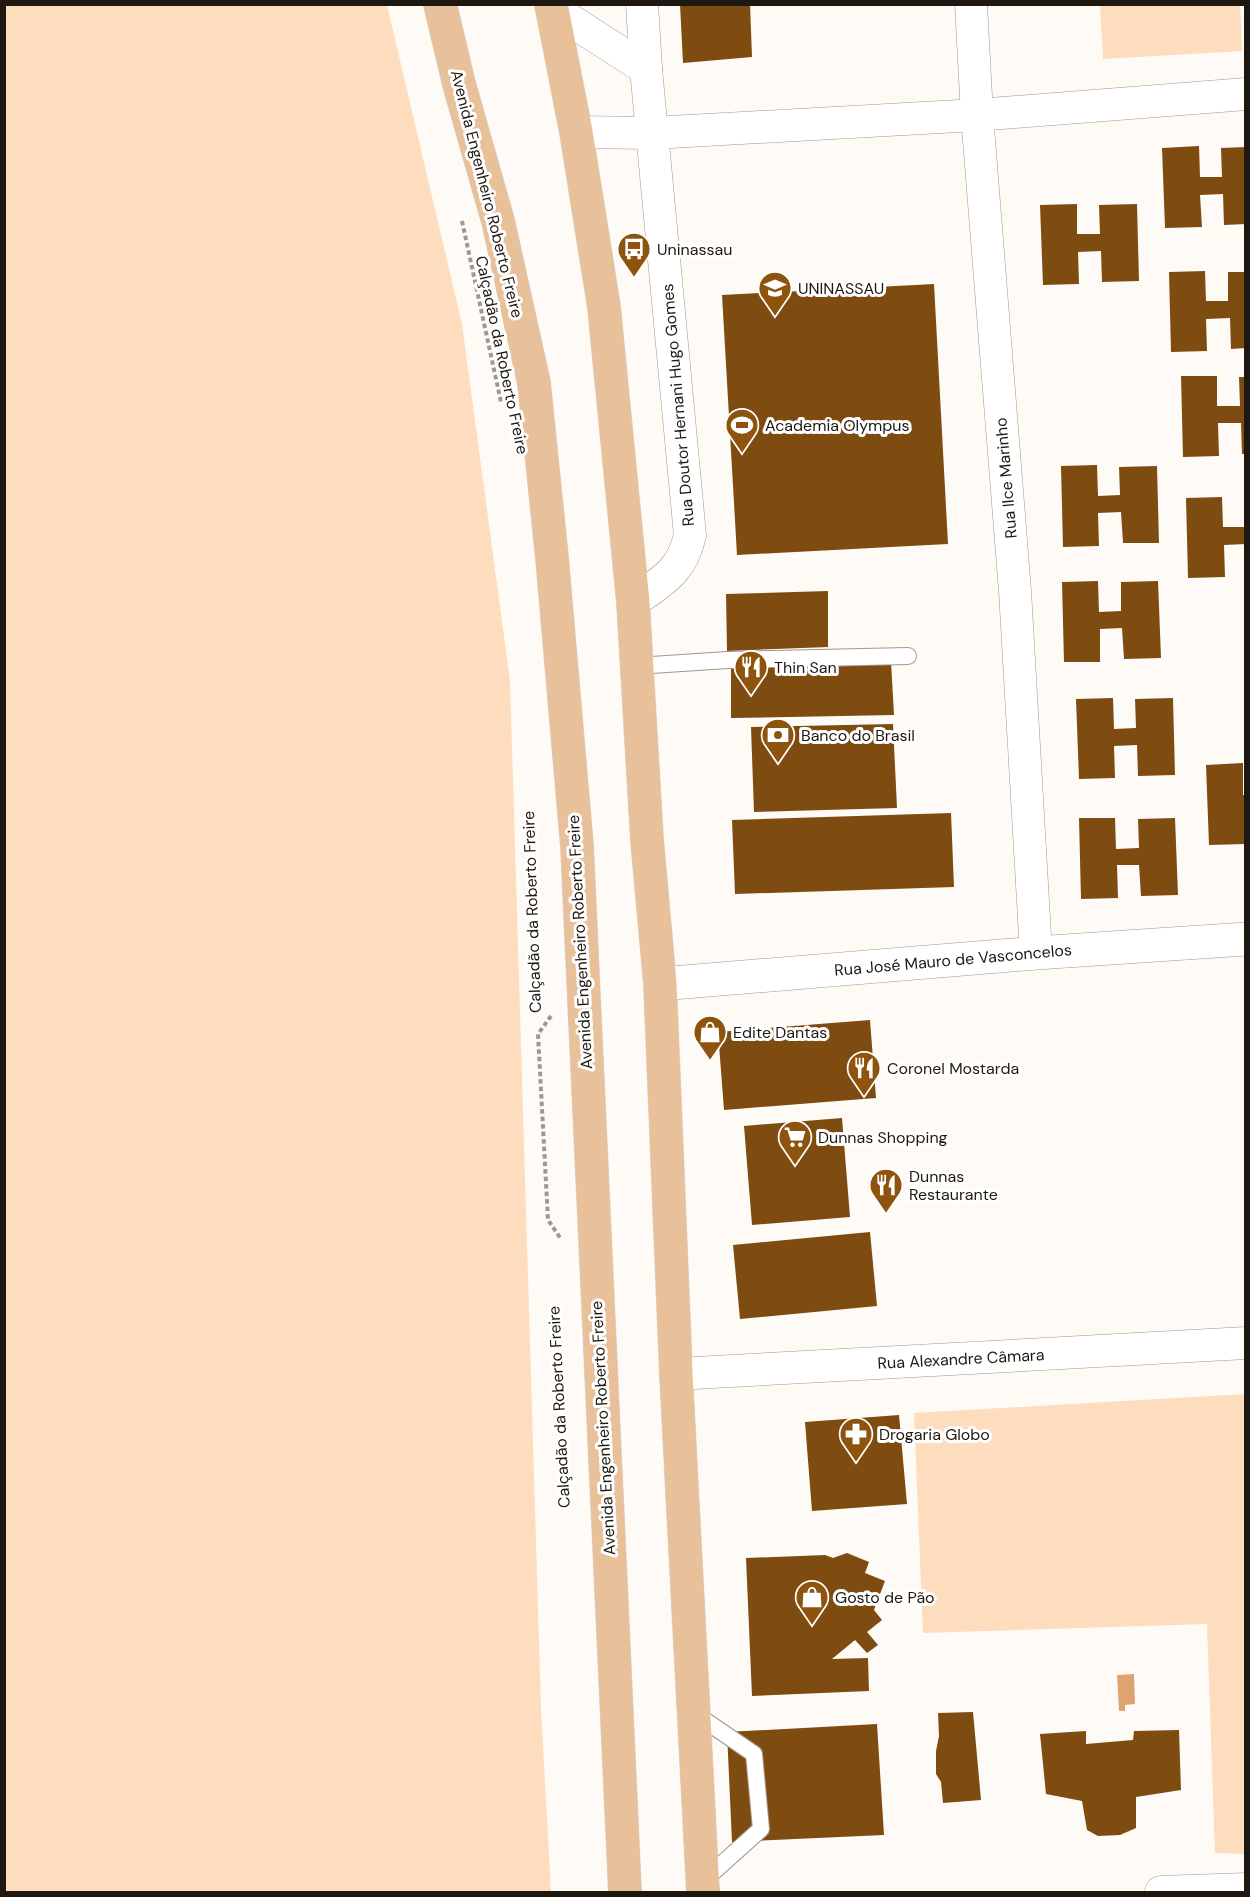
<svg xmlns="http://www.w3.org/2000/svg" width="1250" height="1897" viewBox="0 0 1250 1897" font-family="'DM Sans',sans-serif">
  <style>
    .green { fill: #fedcbe }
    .water { fill: #dea46f }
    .building { fill: #7e4b10 }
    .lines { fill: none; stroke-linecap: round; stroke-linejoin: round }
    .service-casing { stroke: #a99583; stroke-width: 18 }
    .minor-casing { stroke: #a99583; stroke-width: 33 }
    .tertiary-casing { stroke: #a99583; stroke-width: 34 }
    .primary-casing { stroke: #d7d5d4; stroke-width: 34 }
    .path { stroke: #9d9892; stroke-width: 4; stroke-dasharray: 4.5 3; stroke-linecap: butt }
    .service { stroke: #fff; stroke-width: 16 }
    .minor { stroke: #fff; stroke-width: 32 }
    .tertiary { stroke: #fff; stroke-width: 33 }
    .primary { stroke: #e8c19b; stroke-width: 33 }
    .labels { text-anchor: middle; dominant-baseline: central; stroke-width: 6; stroke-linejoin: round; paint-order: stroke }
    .street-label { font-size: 16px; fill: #1f1811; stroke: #fff }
    .poi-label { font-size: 16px; fill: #1f1811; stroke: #fff; text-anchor: start }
  </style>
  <rect width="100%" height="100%" fill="#fefaf6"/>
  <g class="green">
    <polygon points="5,4 387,5 462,324 510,681 541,1709 551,1892 5,1892"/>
    <polygon points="1100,5 1240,5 1242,51 1103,59"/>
    <polygon points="1245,1394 1245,1854 1215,1853 1207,1624 923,1633 914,1413"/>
  </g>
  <polygon class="water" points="1134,1674 1135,1704 1125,1705 1125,1711 1119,1711 1117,1675"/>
  <g class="building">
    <polygon points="680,4 750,4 752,57 683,63"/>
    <polygon points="1199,146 1200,177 1222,177 1221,148 1246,147 1246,224 1224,225 1223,194 1200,195 1202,227 1165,228 1162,148"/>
    <polygon points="1077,204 1077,234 1100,234 1099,205 1137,204 1139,281 1102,282 1101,251 1078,252 1079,284 1043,285 1040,205"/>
    <polygon points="1205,271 1206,301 1228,301 1228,272 1246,272 1246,348 1231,349 1230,318 1206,319 1207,351 1171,352 1169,272"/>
    <polygon points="934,284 948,544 737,555 722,295"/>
    <polygon points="1181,376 1217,376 1217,406 1240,406 1239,377 1246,377 1246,454 1242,454 1241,423 1218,423 1219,456 1183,457"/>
    <polygon points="1097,465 1098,496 1120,495 1119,467 1157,466 1159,543 1123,543 1121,512 1098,513 1099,546 1063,547 1061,466"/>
    <polygon points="1222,497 1223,527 1246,527 1246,544 1224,545 1225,577 1188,578 1186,498"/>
    <polygon points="1098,581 1099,612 1121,611 1121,582 1158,581 1161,658 1124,659 1122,628 1100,629 1100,662 1064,662 1062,582"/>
    <polygon points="828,591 828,647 727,651 726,594"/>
    <polygon points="891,662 894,715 731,718 731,667"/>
    <polygon points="1113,698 1114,729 1136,728 1135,699 1173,698 1175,775 1138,776 1137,745 1114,746 1115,778 1079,779 1076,699"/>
    <polygon points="893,724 897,808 754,812 751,727"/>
    <polygon points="1243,763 1243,795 1246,795 1245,844 1209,845 1206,765"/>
    <polygon points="951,813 954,887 735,894 732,820"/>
    <polygon points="1079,818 1115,818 1116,849 1139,848 1138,819 1175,818 1178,895 1141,896 1139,865 1117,865 1118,898 1081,899"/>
    <polygon points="870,1020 876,1098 724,1110 718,1032"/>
    <polygon points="842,1118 850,1217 752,1225 744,1126"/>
    <polygon points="870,1232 877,1306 740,1319 733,1245"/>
    <polygon points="899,1415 907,1504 812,1511 805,1422"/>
    <polygon points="847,1553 869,1562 865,1573 885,1581 874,1610 882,1620 867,1632 878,1645 867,1653 855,1640 832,1659 868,1658 869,1691 752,1696 746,1558 825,1555 833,1558"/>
    <polygon points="973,1712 981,1800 943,1803 941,1782 936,1774 936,1751 939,1736 938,1713"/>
    <polygon points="877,1724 884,1835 732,1842 727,1732"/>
    <polygon points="1179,1730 1181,1790 1136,1797 1136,1828 1120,1835 1098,1836 1087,1830 1082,1801 1046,1794 1040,1734 1086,1731 1086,1744 1133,1740 1134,1731"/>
  </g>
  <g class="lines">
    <g class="service-casing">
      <g id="service">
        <polyline points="637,666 727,660 908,656"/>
        <polyline points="694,1713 754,1754 761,1829 703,1881"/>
      </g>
    </g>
    <g class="minor-casing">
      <g id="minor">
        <polyline points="971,4 977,115 1015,591 1036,953"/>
        <polyline points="553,9 646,69"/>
        <polyline points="576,132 652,133 977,115 1246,94"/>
        <path d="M633 602C662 581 682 572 690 535L646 69 642 4"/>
        <polyline points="676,1374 1246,1343"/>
        <polyline points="1161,1892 1246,1889"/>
      </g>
    </g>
    <g class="tertiary-casing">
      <polyline id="tertiary" points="660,984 1036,953 1246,939"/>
    </g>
    <g class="primary-casing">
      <g id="primary">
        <polyline points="440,4 459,84 498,221 534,383 552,558 577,846 625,1892"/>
        <polyline points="551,4 576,132 604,307 633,602 647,840 660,984 676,1374 703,1892"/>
      </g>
    </g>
    <g class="path">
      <polyline points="462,221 501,402"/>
      <polyline points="551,1016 538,1034 548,1220 561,1239"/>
    </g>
    <use href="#service" class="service"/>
    <use href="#minor" class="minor"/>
    <use href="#tertiary" class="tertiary"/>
    <use href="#primary" class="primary"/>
  </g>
  <defs>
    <g id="bus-pin" transform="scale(1.725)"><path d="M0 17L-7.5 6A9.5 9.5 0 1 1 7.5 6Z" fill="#8e540e" stroke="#fff"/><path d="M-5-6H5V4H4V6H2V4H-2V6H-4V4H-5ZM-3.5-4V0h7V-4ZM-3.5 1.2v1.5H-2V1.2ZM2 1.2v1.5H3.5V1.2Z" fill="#fff"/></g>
    <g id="university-pin" transform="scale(1.725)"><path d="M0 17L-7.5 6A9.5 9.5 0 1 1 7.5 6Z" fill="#8e540e" stroke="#fff"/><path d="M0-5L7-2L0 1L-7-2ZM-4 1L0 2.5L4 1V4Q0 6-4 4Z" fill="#fff"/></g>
    <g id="stadium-pin" transform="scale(1.725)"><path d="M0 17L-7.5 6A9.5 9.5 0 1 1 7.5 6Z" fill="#8e540e" stroke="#fff"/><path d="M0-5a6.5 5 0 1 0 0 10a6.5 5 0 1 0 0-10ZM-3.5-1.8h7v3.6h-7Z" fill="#fff"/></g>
    <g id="restaurant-pin" transform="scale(1.725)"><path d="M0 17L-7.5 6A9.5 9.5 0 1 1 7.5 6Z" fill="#8e540e" stroke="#fff"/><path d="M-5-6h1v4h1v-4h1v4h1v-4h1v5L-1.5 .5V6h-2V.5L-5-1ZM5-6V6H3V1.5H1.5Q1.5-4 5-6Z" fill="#fff"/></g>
    <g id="bank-pin" transform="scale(1.725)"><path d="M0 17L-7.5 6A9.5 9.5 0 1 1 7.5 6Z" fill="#8e540e" stroke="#fff"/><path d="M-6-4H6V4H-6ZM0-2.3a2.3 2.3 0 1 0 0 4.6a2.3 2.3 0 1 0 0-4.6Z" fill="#fff"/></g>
    <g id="shop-pin" transform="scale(1.725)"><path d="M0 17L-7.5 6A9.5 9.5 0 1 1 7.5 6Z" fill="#8e540e" stroke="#fff"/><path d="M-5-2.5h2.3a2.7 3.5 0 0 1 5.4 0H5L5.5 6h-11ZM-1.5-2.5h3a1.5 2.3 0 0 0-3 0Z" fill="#fff"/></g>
    <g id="supermarket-pin" transform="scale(1.725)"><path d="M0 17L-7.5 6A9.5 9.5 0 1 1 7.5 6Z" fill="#8e540e" stroke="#fff"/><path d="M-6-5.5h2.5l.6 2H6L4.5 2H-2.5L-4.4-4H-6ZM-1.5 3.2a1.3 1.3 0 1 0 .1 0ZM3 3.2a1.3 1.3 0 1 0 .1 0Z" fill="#fff"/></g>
    <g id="pharmacy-pin" transform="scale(1.725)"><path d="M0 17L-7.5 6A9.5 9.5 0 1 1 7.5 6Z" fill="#8e540e" stroke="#fff"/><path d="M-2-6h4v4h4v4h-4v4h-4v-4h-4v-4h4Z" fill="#fff"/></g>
  </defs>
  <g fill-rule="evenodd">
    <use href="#bus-pin" x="634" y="249"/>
    <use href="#university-pin" x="775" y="288"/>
    <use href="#stadium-pin" x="742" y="425"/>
    <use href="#restaurant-pin" x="751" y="667"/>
    <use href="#bank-pin" x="778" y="735"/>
    <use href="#shop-pin" x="710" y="1032"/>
    <use href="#restaurant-pin" x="864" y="1068"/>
    <use href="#supermarket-pin" x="795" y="1137"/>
    <use href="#restaurant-pin" x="886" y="1185"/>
    <use href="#pharmacy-pin" x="856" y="1434"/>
    <use href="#shop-pin" x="812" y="1597"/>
  </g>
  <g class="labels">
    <g class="street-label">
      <text transform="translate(487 194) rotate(76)">Avenida Engenheiro Roberto Freire</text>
      <text transform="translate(502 355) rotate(78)">Calçadão da Roberto Freire</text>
      <text transform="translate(678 405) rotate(-95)">Rua Doutor Hernani Hugo Gomes</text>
      <text transform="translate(1006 478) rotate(-95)">Rua Ilce Marinho</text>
      <text transform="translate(532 912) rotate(-92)">Calçadão da Roberto Freire</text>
      <text transform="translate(580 942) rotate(-93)">Avenida Engenheiro Roberto Freire</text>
      <text transform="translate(953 960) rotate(-5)">Rua José Mauro de Vasconcelos</text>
      <text transform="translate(961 1359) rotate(-3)">Rua Alexandre Câmara</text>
      <text transform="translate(559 1407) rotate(-93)">Calçadão da Roberto Freire</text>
      <text transform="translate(603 1428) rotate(-93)">Avenida Engenheiro Roberto Freire</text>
    </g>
    <g class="poi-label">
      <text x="657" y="249">Uninassau</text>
      <text x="798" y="288">UNINASSAU</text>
      <text x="765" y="425">Academia Olympus</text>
      <text x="774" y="667">Thin San</text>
      <text x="801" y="735">Banco do Brasil</text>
      <text x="733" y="1032">Edite Dantas</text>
      <text x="887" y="1068">Coronel Mostarda</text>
      <text x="818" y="1137">Dunnas Shopping</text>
      <text x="909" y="1176">Dunnas<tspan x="909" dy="18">Restaurante</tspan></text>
      <text x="879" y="1434">Drogaria Globo</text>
      <text x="835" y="1597">Gosto de Pão</text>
    </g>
  </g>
  <rect width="1250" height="1897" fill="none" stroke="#1f1811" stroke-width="12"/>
</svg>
